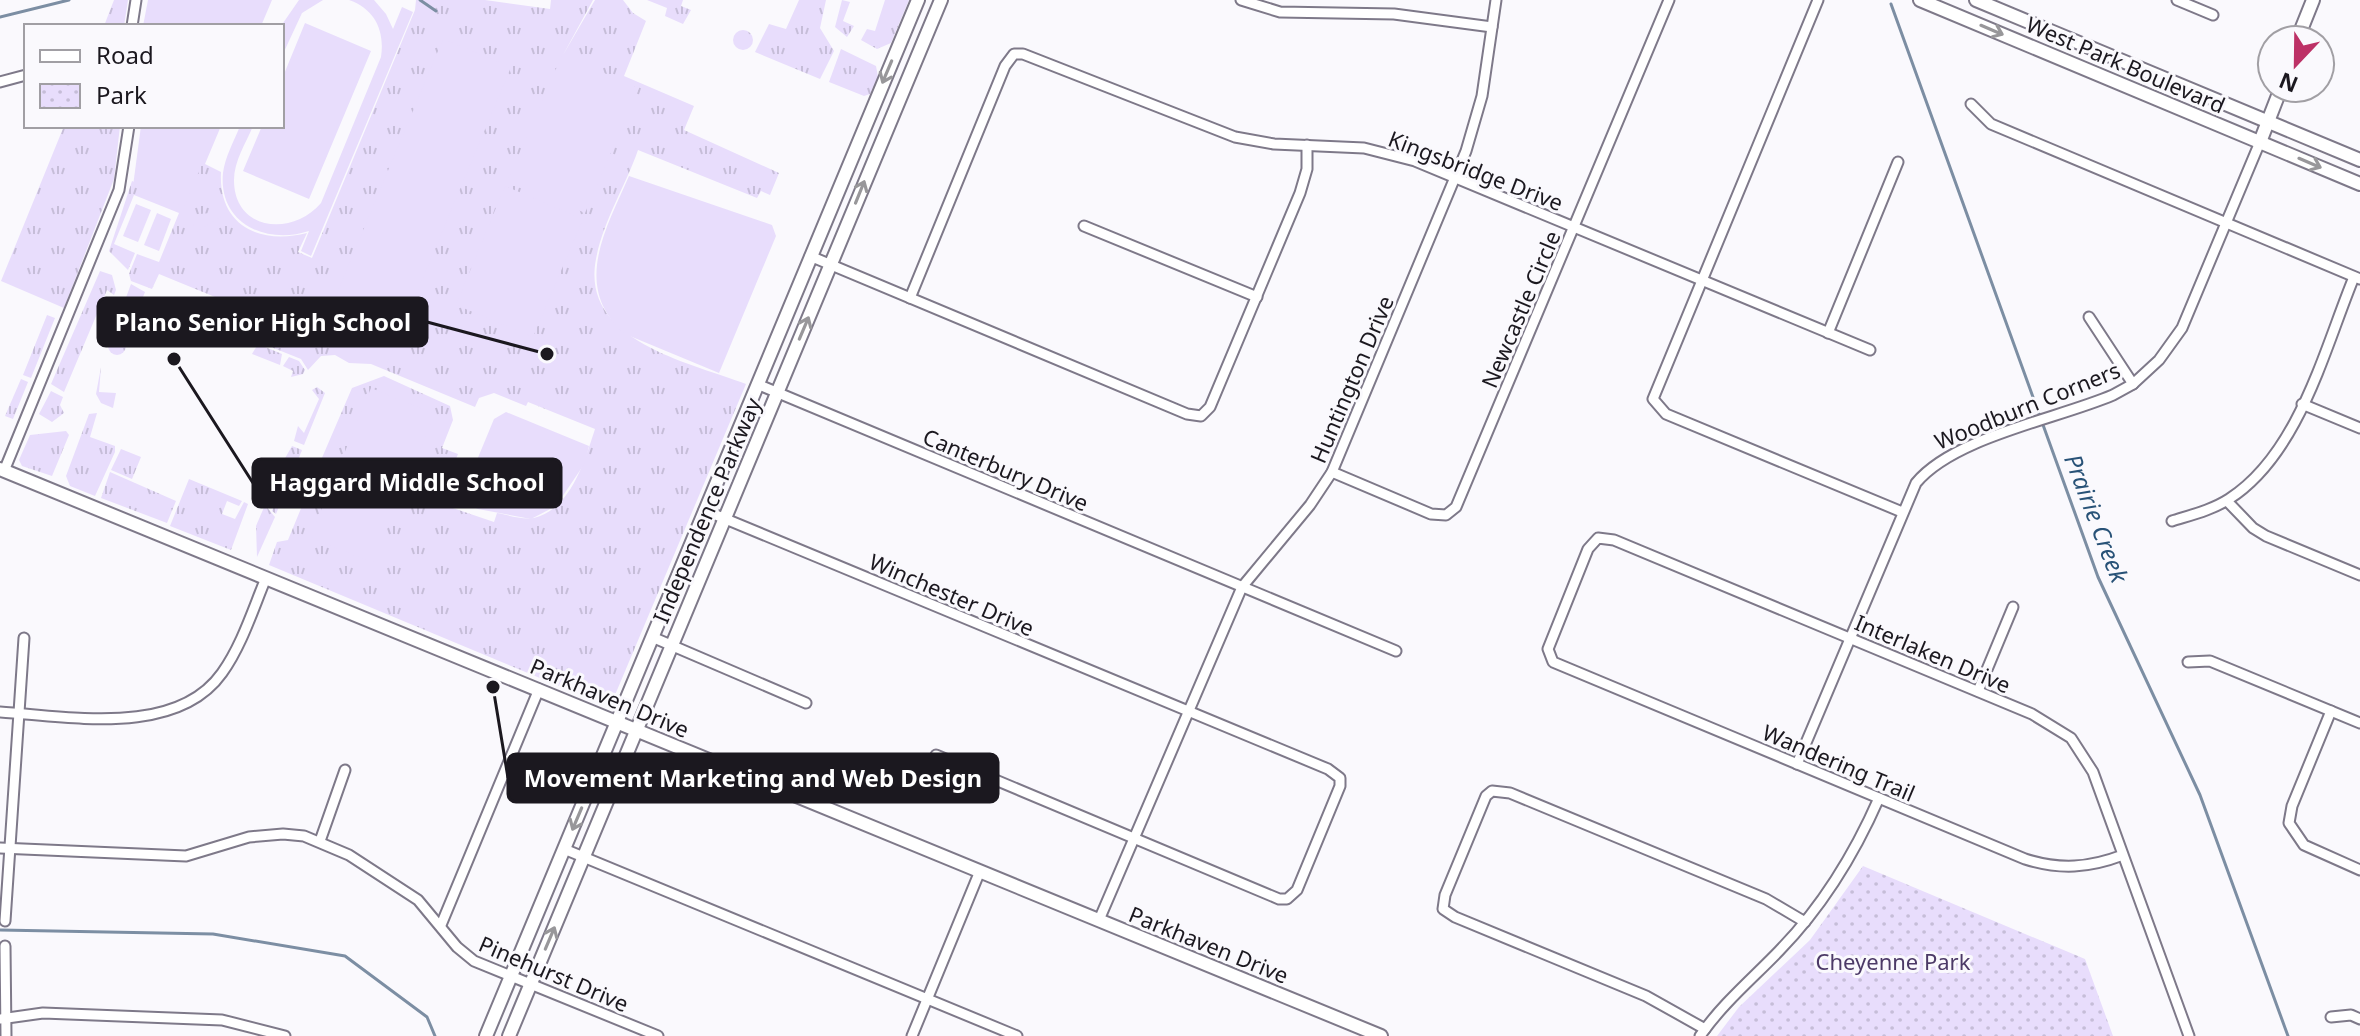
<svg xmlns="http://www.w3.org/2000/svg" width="2360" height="1036" viewBox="0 0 2360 1036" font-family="'Noto Sans',sans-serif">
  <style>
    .grass { fill: url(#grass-tufts) }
    .park { fill: url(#park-dots) }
    .garden { fill: #e8ddfc }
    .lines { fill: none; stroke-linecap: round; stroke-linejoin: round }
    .stream { stroke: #7c8ea3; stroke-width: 3 }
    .street-casing { stroke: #7e7989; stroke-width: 13 }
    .secondary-casing { stroke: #7e7989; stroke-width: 16 }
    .street { stroke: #fff; stroke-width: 9 }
    .secondary { stroke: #fff; stroke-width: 12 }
    .oneway { stroke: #98979a }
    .labels { text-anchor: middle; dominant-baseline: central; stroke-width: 6; stroke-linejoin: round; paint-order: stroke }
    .street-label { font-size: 22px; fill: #1b181f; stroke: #faf9fd }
    .park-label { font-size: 22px; fill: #4c3a67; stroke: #faf9fd }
    .water-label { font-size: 24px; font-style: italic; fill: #285277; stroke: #faf9fd }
    .leader { fill: none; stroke: #1b181f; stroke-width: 3 }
    .callout-dot { fill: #1b181f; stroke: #faf9fd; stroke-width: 3 }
    .callout { fill: #1b181f; stroke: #1b181f; stroke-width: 3 }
    .callout-label { font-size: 24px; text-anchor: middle; font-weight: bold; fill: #fff }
  </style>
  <defs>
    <pattern id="grass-tufts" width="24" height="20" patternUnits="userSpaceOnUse" patternTransform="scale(2)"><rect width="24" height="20" fill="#e8ddfc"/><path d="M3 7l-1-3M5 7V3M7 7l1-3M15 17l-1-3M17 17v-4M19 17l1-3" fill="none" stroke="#c6bdd8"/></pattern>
    <pattern id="park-dots" width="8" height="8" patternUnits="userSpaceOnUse" patternTransform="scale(2)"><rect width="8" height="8" fill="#e8ddfc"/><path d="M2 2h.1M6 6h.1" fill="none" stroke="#c6bdd8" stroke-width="1.8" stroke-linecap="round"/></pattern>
  </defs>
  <rect width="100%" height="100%" fill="#faf9fd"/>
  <g class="grass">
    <polygon points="114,0 128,0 124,26 104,26"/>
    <path d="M416 0H485L550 9 551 0H593L563 55 595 0H623L633 13 646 21 624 76 694 106 684 130 779 173 770 195 761 191 757 198 638 150C626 185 603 221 596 259 580 341 689 362 746 384L615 695 606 697 576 693 269 565 277 542 288 540 316 472 306 471 318 467 352 388 384 376 450 406 453 420 442 448 458 454 438 503 494 522 497 513C508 515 523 520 534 518 571 509 585 460 595 429L528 402 526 406 494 393 479 398 475 407 371 364 349 363 335 355 321 356 308 370 301 359 238 334 246 314 214 301 215 297 159 274 152 289 131 281 129 274 137 254 159 262 179 213 134 195 114 244 135 253 128 270 109 251 132 181 181 202 211 126H221L205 164 221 172C218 226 260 245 307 233L298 252 312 258 415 10Z"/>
    <polygon points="647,0 683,0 681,6 691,10 683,24 665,16 667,8"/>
    <polygon points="799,0 826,0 820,28 834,51 820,79 755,52 769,24 786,29"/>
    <polygon points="842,0 850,2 843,21 854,26 847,37 835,27"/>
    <polygon points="885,0 909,0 891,43 877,49 861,40 867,29 875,31"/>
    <circle cx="743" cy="40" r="10"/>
    <polygon points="841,49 876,66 878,77 870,94 864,96 829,82"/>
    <polygon points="64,126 120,126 114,179 64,308 1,281"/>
    <polygon points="100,271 112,275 116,290 114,295 107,290 64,392 51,384"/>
    <polygon points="131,284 145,292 127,337 114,330"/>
    <polygon points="47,315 55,318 31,378 23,375"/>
    <circle cx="117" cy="346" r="9"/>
    <polygon points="258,344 282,354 280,365 252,354"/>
    <polygon points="289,357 299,361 305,370 303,374 291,377 293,371 283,366"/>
    <polygon points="101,367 99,392 116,393 113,408 101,403 96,394"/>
    <polygon points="21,379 28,382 13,419 5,416"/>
    <polygon points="317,387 325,393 304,445 294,441 298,426 304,433 319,399 312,390"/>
    <polygon points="51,391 63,397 60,405 64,413 52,422 39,414"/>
    <polygon points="97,413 90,437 115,446 115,452 95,496 70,486 66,476 89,414"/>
    <polygon points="66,431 69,435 52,476 22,466 19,460 30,435"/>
    <polygon points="292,446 302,450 276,514 272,511 290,469 284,460"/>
    <polygon points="121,449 141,457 132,479 111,470"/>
    <polygon points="110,472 176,501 167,523 101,498"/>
    <polygon points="189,479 242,501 239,506 227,501 222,514 235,519 244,502 248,504 231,550 170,526"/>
    <polygon points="265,505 275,517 257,557 256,526"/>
  </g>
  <polygon class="park" points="1863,866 2085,959 2113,1036 1717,1036 1739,1007 1810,940"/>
  <g class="garden">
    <polygon points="148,0 272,0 261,26 143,26"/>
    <polygon points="299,0 323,0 302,13 282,56 281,26"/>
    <path d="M349 0H374L386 14 393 29 402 7 413 12 311 256 301 251 309 231C267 245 218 224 223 173 225 157 234 141 240 126H253C246 143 234 161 234 180 234 231 292 237 321 203L381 57C385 31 375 9 349 0Z"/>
    <polygon points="305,23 371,51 309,199 243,171 262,126 282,126 282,79"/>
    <polygon points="443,39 511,67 387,364 319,336"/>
    <polygon points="562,55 639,88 585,213 508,180"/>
    <polygon points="141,126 218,126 184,207 133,186"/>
    <path d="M629 176 772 225 776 236 719 373 625 334C571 287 606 229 629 176Z"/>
    <polygon points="505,186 583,219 533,337 456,305"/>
    <polygon points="136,204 151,210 138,242 123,236"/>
    <polygon points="220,212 222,216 196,232 190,215"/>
    <polygon points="157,213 171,219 159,251 144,245"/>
    <polygon points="371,388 435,414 373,563 310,537"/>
    <polygon points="506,412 589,446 585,463 556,506 531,519 478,509 460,501 494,419"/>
  </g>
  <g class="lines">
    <g class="stream">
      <polyline points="420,0 436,11"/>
      <polyline points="1891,4 2098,577 2200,795 2288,1036"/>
      <polyline points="0,17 69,0"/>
      <polyline points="0,930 213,934 345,956 427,1017 435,1036"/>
    </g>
    <g class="street-casing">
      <g id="street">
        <polyline points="1241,0 1280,12 1394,14 1492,27"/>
        <polyline points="1818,0 1653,399 1666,414 1902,512"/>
        <polyline points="2177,0 2213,15"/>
        <polyline points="132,26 136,0"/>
        <polyline points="0,82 26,75"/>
        <polyline points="1971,104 1991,124 2360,279"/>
        <polyline points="1084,226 1257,297"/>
        <polyline points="810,256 1187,414 1201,416 1210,407 1300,193 1307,169 1307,145"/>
        <polyline points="910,298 1005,66 1014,54 1023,54 1235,137 1274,144 1364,148 1415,161 1870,350"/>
        <polyline points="2089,317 2133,384"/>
        <polyline points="1828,333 1898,162"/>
        <polyline points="757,384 1396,651"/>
        <polyline points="2302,404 2360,428"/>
        <polyline points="4,471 119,190 129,126"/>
        <polyline points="1332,472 1431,514 1446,515 1456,507 1669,0"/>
        <polyline points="2227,501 2253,528 2266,536 2360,575"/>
        <polyline points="704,510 1328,769 1340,778 1340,786 1297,890 1287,899 1279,899 936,755"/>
        <path d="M2172 521C2191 515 2212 510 2229 499 2299 454 2324 350 2354 277"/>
        <polyline points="652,637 806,703"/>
        <polyline points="2188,662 2210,661 2360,723"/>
        <polyline points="1978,691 2013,607"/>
        <polyline points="2331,711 2292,806 2289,823 2304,845 2360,870"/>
        <path d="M0 712C67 716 176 738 222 673 242 645 253 609 266 578"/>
        <path d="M1797 764 1916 483C1954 437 2057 419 2113 395L2133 384 2159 360 2182 328 2260 142"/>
        <polyline points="320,841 345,770"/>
        <polyline points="0,848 186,856 249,837 283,834 304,836 349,855 418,900 457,947 474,961 658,1036"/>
        <polyline points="564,849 1017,1036"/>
        <path d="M2123 855C2089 868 2060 870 2025 859L1553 662 1548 649 1588 549 1598 538 1614 540 2032 714 2071 738 2093 772 2189 1036"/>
        <polyline points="1099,920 1242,587 1310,505 1332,472 1466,151 1482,96 1496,0"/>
        <polyline points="5,921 24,638"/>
        <polyline points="441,925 539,689"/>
        <polyline points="5,946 6,1036"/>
        <polyline points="2331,1017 2351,1015 2360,1019"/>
        <polyline points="0,1019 43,1013 222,1020 285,1036"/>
        <polyline points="1705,1029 1646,996 1455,917 1443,909 1445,895 1486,796 1492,791 1510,793 1766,899 1805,922"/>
        <polyline points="912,1036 980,871"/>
        <path d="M1700 1036C1723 1003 1752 979 1779 951 1823 906 1854 855 1879 798"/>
      </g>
    </g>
    <g class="secondary-casing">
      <g id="secondary">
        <polyline points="1920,0 2360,184"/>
        <polyline points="1976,0 2360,160"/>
        <polyline points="2297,40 2313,0"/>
        <polyline points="2260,142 2281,88"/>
        <polyline points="0,469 1381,1036"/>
        <polyline points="486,1036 918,0"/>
        <polyline points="509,1036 941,0"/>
      </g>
    </g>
    <use href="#street" class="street"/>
    <use href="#secondary" class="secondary"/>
  </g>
  <defs><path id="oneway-shaft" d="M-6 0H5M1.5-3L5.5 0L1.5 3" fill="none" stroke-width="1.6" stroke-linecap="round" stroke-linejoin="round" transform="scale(2)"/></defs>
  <g class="oneway">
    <use href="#oneway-shaft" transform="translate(1992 30) rotate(23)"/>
    <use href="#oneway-shaft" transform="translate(887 72) rotate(113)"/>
    <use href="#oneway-shaft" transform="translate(2310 163) rotate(23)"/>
    <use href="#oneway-shaft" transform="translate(860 192) rotate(-68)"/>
    <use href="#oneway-shaft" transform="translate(804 328) rotate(-67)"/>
    <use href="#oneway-shaft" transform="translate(577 819) rotate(113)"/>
    <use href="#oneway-shaft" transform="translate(550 938) rotate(-67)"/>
  </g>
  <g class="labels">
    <g class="street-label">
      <text transform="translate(2126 64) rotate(23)">West Park Boulevard</text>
      <text transform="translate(1476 170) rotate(21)">Kingsbridge Drive</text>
      <text transform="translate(1520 309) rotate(-67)">Newcastle Circle</text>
      <text transform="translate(1351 379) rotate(-67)">Huntington Drive</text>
      <text transform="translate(2027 405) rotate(-22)">Woodburn Corners</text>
      <text transform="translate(1006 469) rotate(23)">Canterbury Drive</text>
      <text transform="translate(706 510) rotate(-67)">Independence Parkway</text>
      <text transform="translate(952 594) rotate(23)">Winchester Drive</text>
      <text transform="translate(1933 653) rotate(23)">Interlaken Drive</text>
      <text transform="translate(610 697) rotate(23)">Parkhaven Drive</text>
      <text transform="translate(1839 762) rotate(23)">Wandering Trail</text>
      <text transform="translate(1209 944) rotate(22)">Parkhaven Drive</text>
      <text transform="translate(554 973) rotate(23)">Pinehurst Drive</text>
    </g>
    <g class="park-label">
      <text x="1893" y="961">Cheyenne Park</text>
    </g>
    <g class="water-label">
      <text transform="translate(2097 518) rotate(69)">Prairie Creek</text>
    </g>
  </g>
  <path class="leader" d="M547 354L427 322M174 359L253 483M493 687L508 778"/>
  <g class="callout-dot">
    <circle cx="547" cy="354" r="8"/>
    <circle cx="174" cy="359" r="8"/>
    <circle cx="493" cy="687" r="8"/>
  </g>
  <g class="callout">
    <rect x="98" y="298" width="329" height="48" rx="8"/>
    <rect x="253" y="459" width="308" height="48" rx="8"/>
    <rect x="508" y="754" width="490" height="48" rx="8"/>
  </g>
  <g class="callout-label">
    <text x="263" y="331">Plano Senior High School</text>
    <text x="407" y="491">Haggard Middle School</text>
    <text x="753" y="787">Movement Marketing and Web Design</text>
  </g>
  <rect x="24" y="24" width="260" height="104" fill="#faf9fd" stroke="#a19fa4" stroke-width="2"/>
  <rect x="40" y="50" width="40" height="12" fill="#ffffff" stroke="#a19fa4" stroke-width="2"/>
  <text x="96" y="64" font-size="24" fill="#1b181f">Road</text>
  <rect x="40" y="84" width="40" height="24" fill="url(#park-dots)" stroke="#a19fa4" stroke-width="2"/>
  <text x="96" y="104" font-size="24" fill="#1b181f">Park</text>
  <g transform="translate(2296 64) rotate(202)"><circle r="38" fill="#faf9fd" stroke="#a19fa4" stroke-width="2"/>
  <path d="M0-6L14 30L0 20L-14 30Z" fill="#bd3166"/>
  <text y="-12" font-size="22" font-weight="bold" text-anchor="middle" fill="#1b181f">N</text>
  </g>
</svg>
